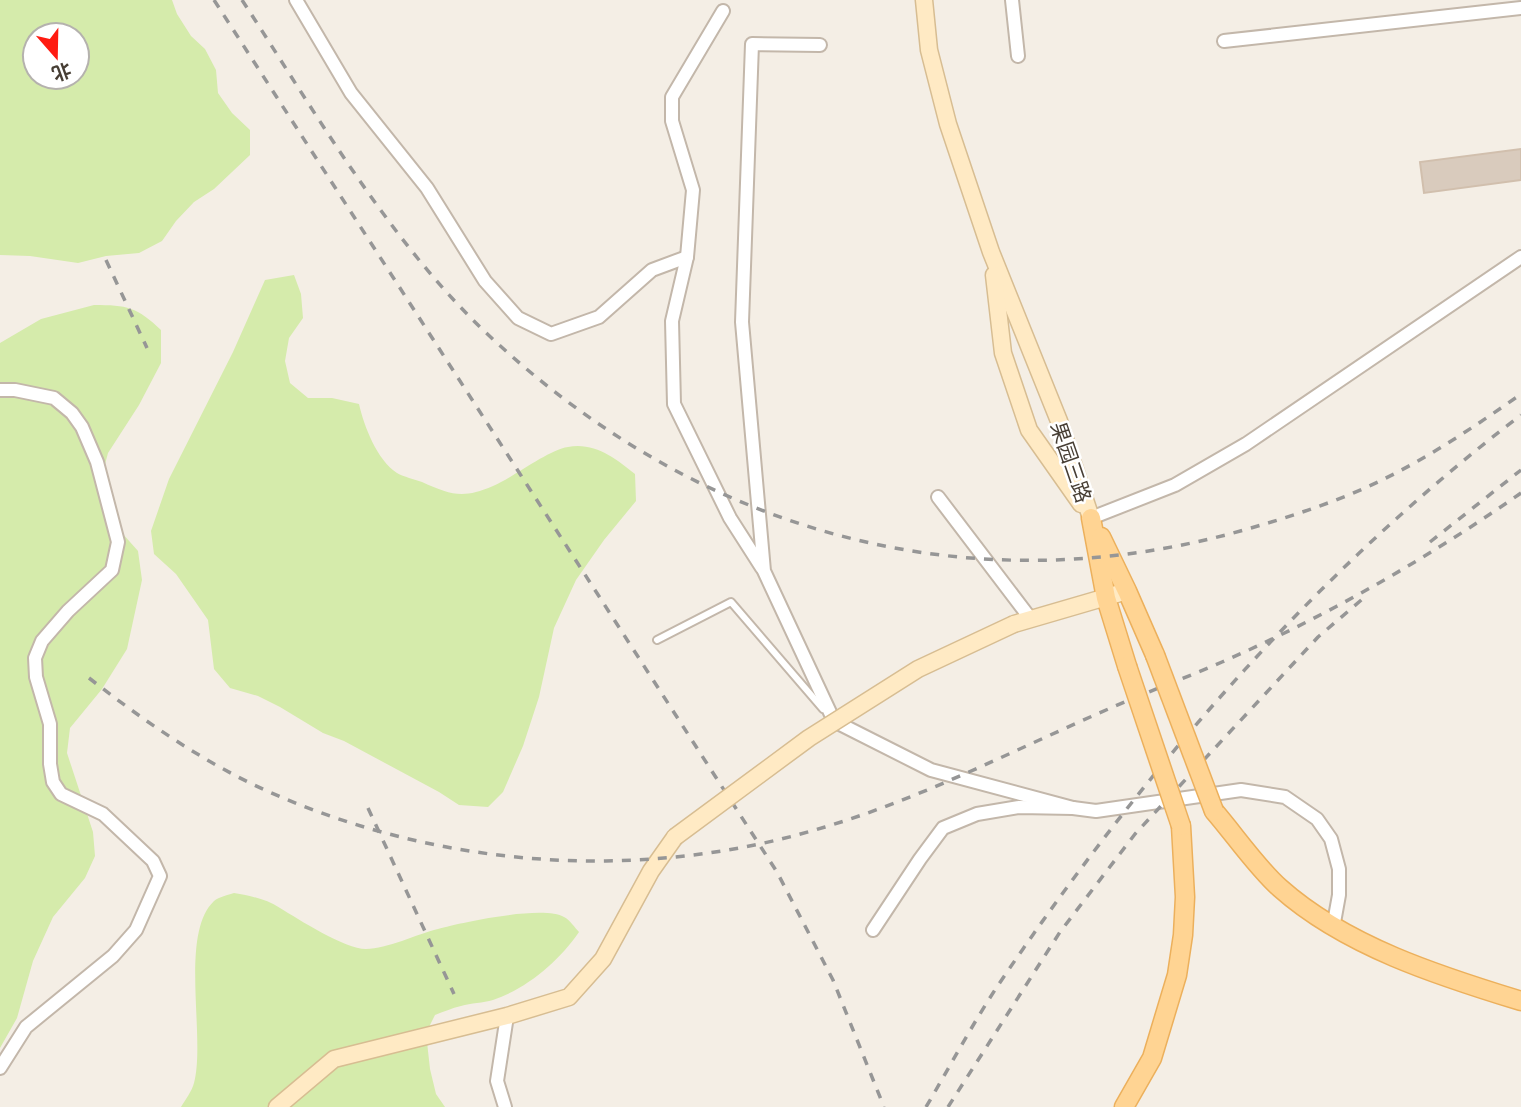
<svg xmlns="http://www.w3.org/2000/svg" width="1521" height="1107" viewBox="0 0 1521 1107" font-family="Barlow,'Noto Sans SC',sans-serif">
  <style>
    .green { fill: #d5ebab; fill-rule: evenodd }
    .building { fill: #d9cbbd; stroke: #d1bfad; stroke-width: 2 }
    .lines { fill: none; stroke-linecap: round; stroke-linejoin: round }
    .lane-casing { stroke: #c3b7aa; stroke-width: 10 }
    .street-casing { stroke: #c3b7aa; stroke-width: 16 }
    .secondary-casing { stroke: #d7bd92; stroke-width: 19 }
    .primary-casing { stroke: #ecb05c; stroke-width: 21 }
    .lane { stroke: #fff; stroke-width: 6 }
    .street { stroke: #fff; stroke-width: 12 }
    .secondary { stroke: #ffeac4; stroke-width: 16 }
    .primary { stroke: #ffd493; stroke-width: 18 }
    .rail { stroke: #969696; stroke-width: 3.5; stroke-dasharray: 9 9; stroke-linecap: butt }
    .secondary-bridge-casing { stroke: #d7bd92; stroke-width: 19; stroke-linecap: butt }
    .primary-bridge-casing { stroke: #ecb05c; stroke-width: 21; stroke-linecap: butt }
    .secondary-bridge { stroke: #ffeac4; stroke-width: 16 }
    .primary-bridge { stroke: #ffd493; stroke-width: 18 }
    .labels { text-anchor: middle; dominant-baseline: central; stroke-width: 5; stroke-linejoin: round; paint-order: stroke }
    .street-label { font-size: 21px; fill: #473e34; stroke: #fff }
  </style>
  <rect width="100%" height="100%" fill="#f4eee5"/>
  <g class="green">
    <path d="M0 0H172L177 14 191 36 205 49 216 70 218 93 232 113 250 130V155L214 189 194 202 176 221 162 241 139 253 106 256 78 263 30 256 0 255ZM35 35H77V77H35Z"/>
    <path d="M294 275 301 294 303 318 289 338 285 361 290 383 308 398H332L359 404C364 426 377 460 397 473 404 477 414 479 422 482 451 495 463 499 493 486 514 477 548 450 568 447 595 442 616 459 635 474L636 501 604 540 576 580 554 628 539 697 523 746 503 792 488 807 459 805 439 792 344 741 323 733 280 707 258 696 230 688 214 669 208 620 176 574 154 554 151 531 169 479 233 352 265 280Z"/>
    <path d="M94 305C127 305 137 307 161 330V363L139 405 108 453 100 483 122 533 138 551 142 580 127 649 102 689 70 728 67 753 93 832 95 856 85 878 53 917 33 961 17 1018 0 1048V343L41 319Z"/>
    <path d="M234 893C251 896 266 899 280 908 298 919 345 949 366 949 387 949 417 934 438 929 462 922 544 905 564 917 570 920 575 928 579 932 559 961 528 988 493 1000 483 1003 471 1003 461 1006 452 1008 443 1012 435 1015L426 1033 430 1069 436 1094 445 1107H181C185 1100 192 1091 194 1083 206 1038 179 934 214 901 219 897 228 895 234 893Z"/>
  </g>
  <polygon class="building" points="1521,149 1521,180 1424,193 1420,162"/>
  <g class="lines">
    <g class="lane-casing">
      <polyline id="lane" points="657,640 731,602 823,709"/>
    </g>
    <g class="street-casing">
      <g id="street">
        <polyline points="296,0 351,93 427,188 485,281 518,318 551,334 599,317 652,270 687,257"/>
        <polyline points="1012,0 1018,56"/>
        <polyline points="723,11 672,97 672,121 693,190 687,257 672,321 674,404 730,518 762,568"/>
        <polyline points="1224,41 1521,8"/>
        <polyline points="820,45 752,44 742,322 764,571 834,721 931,770 1073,808"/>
        <polyline points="0,390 15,390 54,398 72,413 82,427 97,462 118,542 112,570 68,611 42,641 35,658 36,677 50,724 50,764 53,782 61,794 103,814 153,861 160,876 136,930 113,956 26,1027 0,1068"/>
        <polyline points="938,497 1030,618"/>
        <polyline points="1091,518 1175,485 1246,444 1521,257"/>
        <polyline points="873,930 920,859 943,828 977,814 1019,807 1073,808 1096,811 1241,790 1285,797 1317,819 1331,839 1339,869 1339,895 1333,928"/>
        <polyline points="505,1107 497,1081 507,1016"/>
      </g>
    </g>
    <g class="secondary-casing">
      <g id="secondary">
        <polyline points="924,0 929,50 948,124 991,252 1059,421 1091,518"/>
        <polyline points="994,275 1003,353 1029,430 1081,504"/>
        <polyline points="1014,624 1127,591"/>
        <polyline points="277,1107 334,1059 507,1016 569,997 603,959 651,871 675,837"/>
      </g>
    </g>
    <g class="primary-casing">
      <g id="primary">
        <polyline points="1091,518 1106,598 1127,666"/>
        <polyline points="1101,537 1127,591 1155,655"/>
        <path d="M1214 811C1234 834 1258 869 1280 888 1345 946 1439 976 1521 1001"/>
        <polyline points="1124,1107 1152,1058 1177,975 1183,935 1185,897 1181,826"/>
      </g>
    </g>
    <use href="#lane" class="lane"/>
    <use href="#street" class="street"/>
    <use href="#secondary" class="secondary"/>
    <use href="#primary" class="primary"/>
    <g class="rail">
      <polyline points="214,0 777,872 833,980 884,1107"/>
      <path d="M242 0C314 110 384 233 479 326 691 531 966 611 1251 528 1296 515 1341 500 1382 480 1431 456 1477 425 1521 394"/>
      <polyline points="106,260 147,348"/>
      <polyline points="1430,542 1521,470"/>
      <path d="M89 678C144 721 203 762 267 791 442 869 642 883 825 827 925 797 1018 748 1113 707 1149 691 1186 678 1222 662 1327 616 1428 558 1521 493"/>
      <polyline points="368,808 454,994"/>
      <path d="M926 1107C952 1063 976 1017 1005 975 1149 764 1318 570 1521 415"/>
      <polyline points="948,1107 1060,932 1135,834 1318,637 1366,596"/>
    </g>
    <g class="secondary-bridge-casing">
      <polyline id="secondary-bridge" points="675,837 809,738 918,669 1014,624"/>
    </g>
    <g class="primary-bridge-casing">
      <g id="primary-bridge">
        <polyline points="1155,655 1214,811"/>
        <polyline points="1127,666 1181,826"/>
      </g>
    </g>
    <use href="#secondary-bridge" class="secondary-bridge"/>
    <use href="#primary-bridge" class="primary-bridge"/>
  </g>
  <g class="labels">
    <g class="street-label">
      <text transform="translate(1072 462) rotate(71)">果园三路</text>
    </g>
  </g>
  <g transform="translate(56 56) rotate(160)"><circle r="33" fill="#ffffff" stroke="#b5b2ae" stroke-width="2"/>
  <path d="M0-5L12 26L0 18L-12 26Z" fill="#ff1b11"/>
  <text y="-10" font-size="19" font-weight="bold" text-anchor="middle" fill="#473e34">北</text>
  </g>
</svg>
